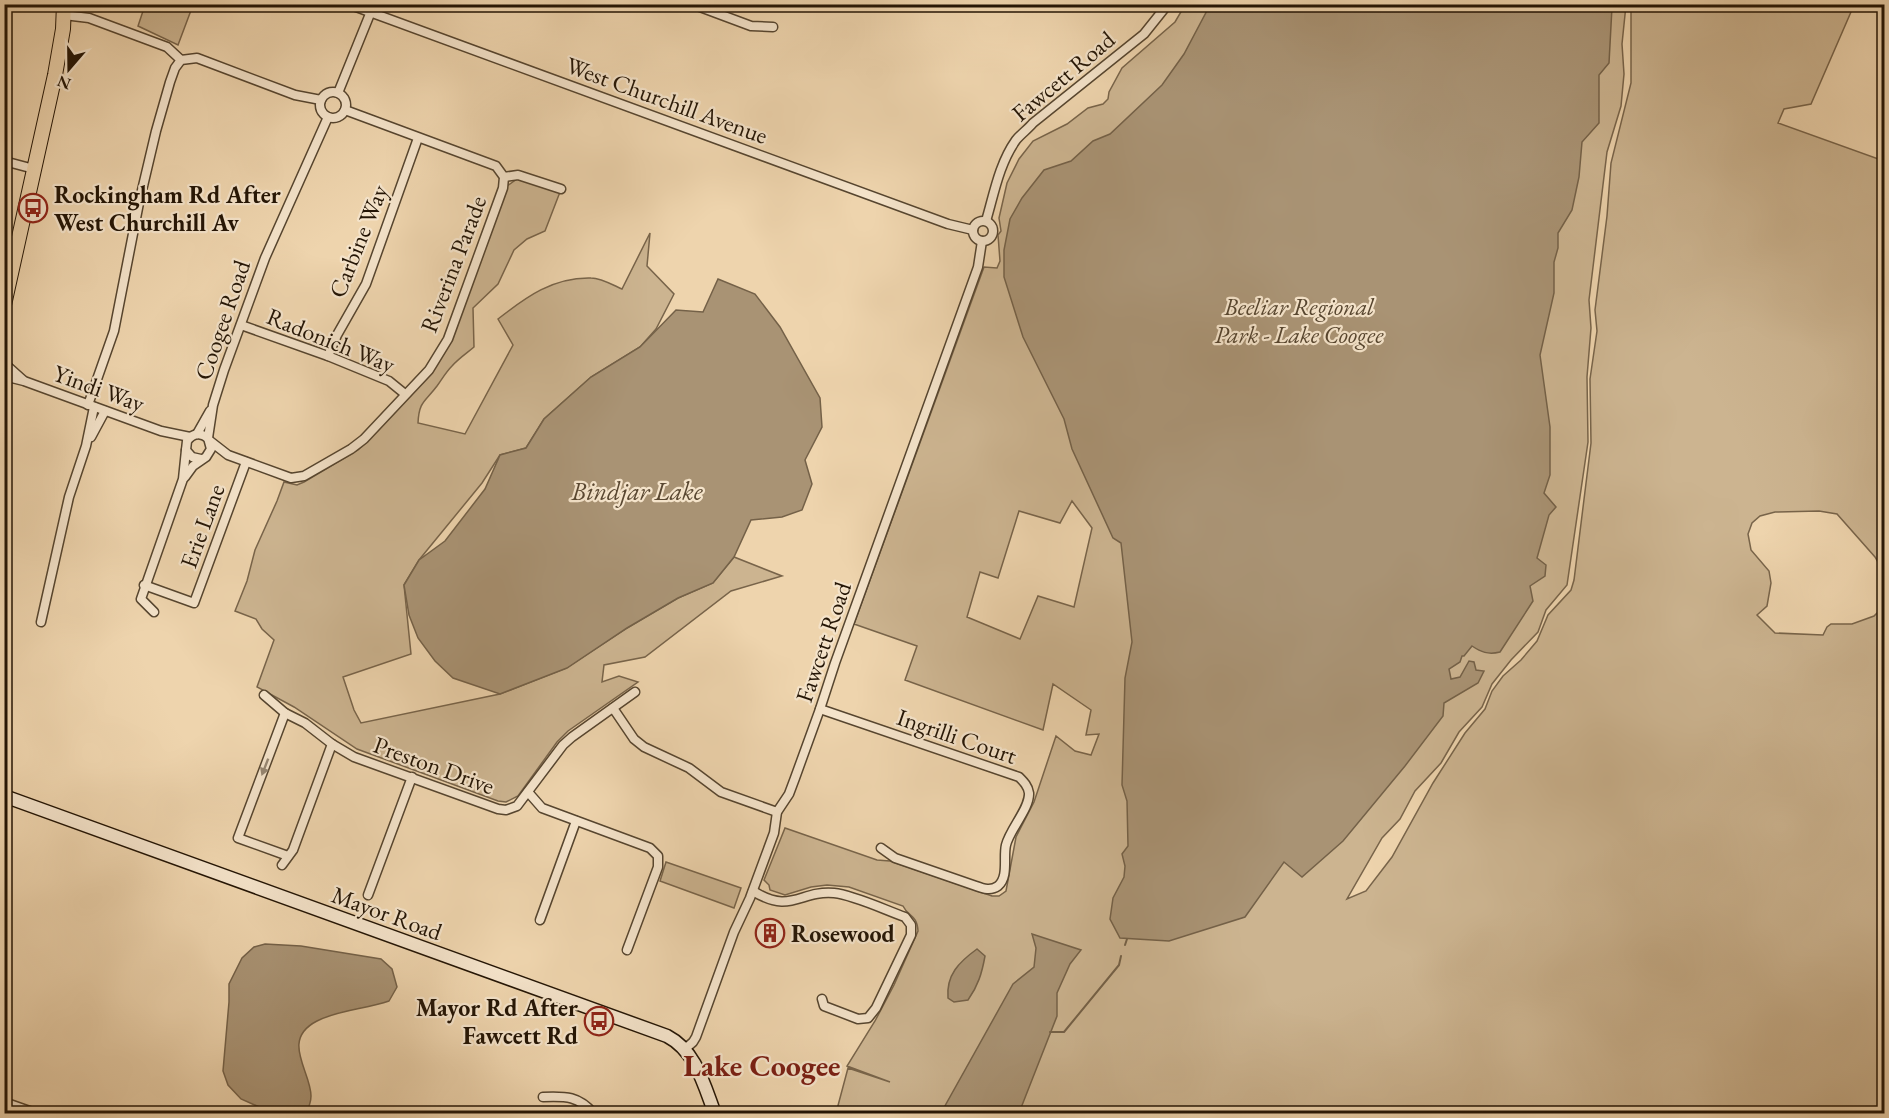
<svg xmlns="http://www.w3.org/2000/svg" width="1889" height="1118" viewBox="0 0 1889 1118" font-family="'EB Garamond',serif">
  <style>
    .green { fill: #ccb490; stroke: #78644a; stroke-width: 1.5; fill-rule: evenodd }
    .water { fill: #a99374; stroke: #746148; stroke-width: 1.5 }
    .lines { fill: none; stroke-linecap: round; stroke-linejoin: round }
    .stream { stroke: #746148; stroke-width: 2 }
    .minor-casing { stroke: #56452f; stroke-width: 11 }
    .secondary-casing { stroke: #241505; stroke-width: 15 }
    .primary-casing { stroke: #241505; stroke-width: 16 }
    .minor { stroke: #f4e3ca; stroke-width: 8 }
    .secondary { stroke: #f4e3ca; stroke-width: 12 }
    .primary { stroke: #eed4ad; stroke-width: 14 }
    .oneway { fill: #968671 }
    .labels { text-anchor: middle; dominant-baseline: central; stroke-width: 4.5; stroke-linejoin: round; paint-order: stroke }
    .street-label { font-size: 24px; fill: #241505; stroke: #f4e3ca }
    .poi-label { font-size: 24px; font-weight: bold; fill: #241505; stroke: #f4e3ca; text-anchor: start }
    .park-label { font-size: 24px; font-style: italic; fill: #56452f; stroke: #f4e3ca }
    .water-label { font-size: 26px; font-style: italic; fill: #594731; stroke: #f4e3ca }
    .district-label { font-size: 30px; font-weight: bold; fill: #7a1f14; stroke: #f4e3ca }
  </style>
  <rect width="100%" height="100%" fill="#eed4ad"/>
  <filter id="stains"><feTurbulence type="fractalNoise" baseFrequency=".00333" numOctaves="4"/><feColorMatrix values="0 0 0 0 .2 0 0 0 0 .09 0 0 0 0 .02 0 0 0 .5 -.17"/></filter>
  <radialGradient id="worn" r=".72"><stop offset=".6" stop-color="#630" stop-opacity="0"/><stop offset="1" stop-color="#630" stop-opacity=".3"/></radialGradient>
  <g class="green">
    <polygon points="145,5 193,5 178,45 138,26"/>
    <path d="M1185 5H1626L1622 44 1624 74 1621 106 1607 152 1589 300 1591 328 1587 377 1588 442 1567 585 1546 610 1538 632 1511 660 1492 684 1482 707 1459 732 1441 763 1415 791 1400 819 1382 838 1347 899 1366 891 1392 857 1433 783 1465 733 1485 709 1492 691 1503 676 1521 660 1537 641 1548 615 1571 590 1574 580 1591 443 1590 379 1597 331 1595 310 1607 216 1611 163 1631 83V5H1854L1811 104 1784 109 1778 123 1884 161V573L1875 557 1837 514 1819 511 1775 512 1760 516 1752 523 1748 534 1751 550 1769 571 1771 583 1767 606 1757 615 1775 633 1823 635 1827 627 1831 624H1852L1874 616 1884 606V1113H836L848 1068 890 1082 847 1066 875 1021 894 985 918 931C917 914 908 917 903 906L849 887 827 885 811 887 785 895 770 890 769 885 764 880 785 828 877 860 890 861 992 896H999L1006 891 1016 837 1034 802 1056 736 1075 751 1091 755 1099 734 1086 735 1091 710 1053 684 1043 730 905 680 917 646 854 624 984 267 997 268 1000 261 998 235 1001 231 999 218 1007 183 1019 159 1033 141 1067 124 1088 108 1103 104 1108 99 1109 92 1122 68 1175 22ZM1072 501 1092 528 1074 607 1038 596 1020 639 967 617 980 572 998 578 1019 511 1060 523Z"/>
    <path d="M517 179H522L560 192 545 231 527 239 514 250 498 284 473 308 474 347C467 353 459 358 452 366 446 372 442 379 437 386 425 402 419 401 418 423L465 434 513 345 498 319C526 297 553 277 591 278 601 278 613 285 622 289L650 233 647 266 674 294 656 329 640 347 591 377 544 419 526 448 500 455 482 483 419 560 404 585 411 654 343 677 354 710 361 723 500 694 566 668 627 628 678 598 713 583 734 557 782 576 731 591 645 657 604 665 602 682 619 676 638 682 568 731 557 742 518 796 506 802 498 801 357 749 294 707 257 687 274 640 262 629 256 619 235 611 247 581 255 550 277 501 284 482 297 485 304 482 358 450 367 442C397 406 435 378 454 334L507 186Z"/>
    <polygon points="666,862 741,888 734,908 660,881"/>
  </g>
  <g class="water">
    <path d="M1609 4 1612 7 1609 63 1599 75V123L1582 142 1579 177 1572 210 1558 233V248L1554 262V293L1540 355 1550 427V475L1544 493 1556 507 1549 515 1537 558 1546 565 1545 576 1530 586 1533 601 1500 652C1488 655 1481 652 1472 646L1464 656H1462L1460 662 1449 669 1451 679 1460 677 1469 661 1474 662 1476 670 1484 671 1478 683 1444 703 1443 716 1405 766 1343 841 1302 877 1284 862 1245 917 1169 941 1120 938 1110 919 1113 898 1124 877 1125 866 1122 854 1128 846 1127 801 1122 785 1125 678 1132 642 1121 543 1113 538 1072 449 1064 419 1023 337 1004 277V250L1010 219 1022 198 1044 170 1071 161 1093 141 1110 134 1162 85 1184 54 1210 5Z"/>
    <polygon points="718,279 755,294 780,327 820,398 822,427 805,460 812,484 802,510 782,517 751,520 734,557 713,583 678,598 627,628 567,668 500,694 453,678 435,661 418,638 409,615 404,585 419,560 445,541 485,489 500,455 526,448 544,419 591,377 640,347 676,310 703,312"/>
    <polygon points="1032,934 1081,950 1070,964 1057,993 1057,1016 1019,1113 941,1113 1013,984 1034,967 1036,948"/>
    <path d="M265 944 301 946 381 959 392 969 397 987 389 1001C366 1009 338 1010 317 1021 280 1040 311 1071 311 1096 311 1102 308 1109 306 1113H273L241 1099 228 1085 223 1071 229 1002V984L242 958 254 947Z"/>
    <path d="M977 949 985 956C982 973 978 986 968 1000L954 1002 948 998C946 975 959 962 977 949Z"/>
  </g>
  <g class="lines">
    <g class="stream">
      <polyline points="1125,945 1127,939"/>
      <polyline points="1050,1032 1064,1032 1119,965 1121,956"/>
    </g>
    <g class="minor-casing">
      <g id="minor">
        <polyline points="348,4 948,224 973,230"/>
        <polyline points="692,4 751,26 773,27"/>
        <polyline points="64,15 89,18 167,47 181,60"/>
        <circle cx="333" cy="105" r="13"/>
        <polyline points="338,93 374,4"/>
        <polyline points="4,161 34,169"/>
        <polyline points="504,177 518,175 561,189"/>
        <path d="M986 221C994 194 999 164 1016 140 1021 134 1028 129 1033 123L1144 34 1168 4"/>
        <circle cx="983" cy="231" r="10"/>
        <polyline points="241,325 328,356 389,381 405,394"/>
        <polyline points="328,356 337,335 366,284 418,138"/>
        <polyline points="4,363 23,380"/>
        <polyline points="4,376 24,381 161,431 190,437"/>
        <polyline points="88,405 114,331 139,203 156,131 170,82 175,68 181,60 197,58 295,95 321,100"/>
        <polyline points="197,434 210,411"/>
        <polyline points="91,437 105,411"/>
        <polyline points="208,438 213,405 224,370 265,258 328,117"/>
        <polyline points="210,441 228,455 291,478 304,476 351,449 364,439 429,370 448,339 503,188 504,177 496,166 345,110"/>
        <path d="M185 477 193 466 206 457 211 449 208 438C200 432 193 433 187 441L186 450 192 457 201 459"/>
        <polyline points="144,585 194,603 246,462"/>
        <polyline points="154,612 141,599 183,479 186,450"/>
        <polyline points="41,622 69,497 86,446 94,407"/>
        <polyline points="264,695 285,713 305,723 332,744 354,757 498,809 506,810 517,806 563,745 572,737 635,692"/>
        <polyline points="613,708 634,739 644,747 689,768 721,792 777,812"/>
        <path d="M820 709 1019 777C1024 782 1028 786 1029 793 1030 808 1010 829 1006 845 1003 857 1009 877 998 886 991 891 984 889 976 886L895 858 881 848"/>
        <polyline points="285,713 238,838 288,856"/>
        <polyline points="528,792 542,808 650,848 658,856 658,867 627,950"/>
        <polyline points="282,865 293,850 332,744"/>
        <path d="M753 891C791 915 800 890 834 893 854 895 885 910 905 917L911 925V935L876 1008 868 1018 858 1019 824 1006 822 999"/>
        <polyline points="368,895 412,777"/>
        <polyline points="540,920 576,821"/>
        <polyline points="685,1049 693,1042 696,1037 734,932 750,898 774,833 777,812 789,794 795,778 820,709 835,663 978,267 982,241"/>
        <path d="M543 1097C566 1096 579 1096 594 1114"/>
        <polyline points="4,1102 38,1114"/>
      </g>
    </g>
    <g class="secondary-casing">
      <path id="secondary" d="M4 796 667 1036C696 1051 704 1085 715 1114"/>
    </g>
    <g class="primary-casing">
      <polyline id="primary" points="4,305 55,75 63,29 64,4"/>
    </g>
    <use href="#minor" class="minor"/>
    <use href="#secondary" class="secondary"/>
    <use href="#primary" class="primary"/>
  </g>
  <defs><path id="oneway-solid" d="M-6-.8H1V-3.2L6.5 0L1 3.2V.8H-6Z" transform="scale(1.5)"/></defs>
  <use class="oneway" href="#oneway-solid" transform="translate(265 767) rotate(111)"/>
  <defs>
    <g id="bus-ring" transform="scale(1.5)"><circle r="9.5" fill="#f4e3ca" stroke="#8f2418" stroke-width="1.5"/><path d="M-5-6H5V4H4V6H2V4H-2V6H-4V4H-5ZM-3.5-4V0h7V-4ZM-3.5 1.2v1.5H-2V1.2ZM2 1.2v1.5H3.5V1.2Z" fill="#8f2418"/></g>
    <g id="building-ring" transform="scale(1.5)"><circle r="9.5" fill="#f4e3ca" stroke="#8f2418" stroke-width="1.5"/><path d="M-4-6H4V6H1V3H-1V6H-4ZM-2.5-4.3h1.7v1.8h-1.7ZM.8-4.3h1.7v1.8H.8ZM-2.5-1h1.7V.8h-1.7ZM.8-1h1.7V.8H.8Z" fill="#8f2418"/></g>
  </defs>
  <g fill-rule="evenodd">
    <use href="#bus-ring" x="33" y="208"/>
    <use href="#building-ring" x="770" y="933"/>
    <use href="#bus-ring" x="599" y="1021"/>
  </g>
  <g class="labels">
    <g class="street-label">
      <text transform="translate(1063 76) rotate(-40)">Fawcett Road</text>
      <text transform="translate(667 100) rotate(20)">West Churchill Avenue</text>
      <text transform="translate(358 241) rotate(-68)">Carbine Way</text>
      <text transform="translate(453 264) rotate(-69)">Riverina Parade</text>
      <text transform="translate(222 320) rotate(-71)">Coogee Road</text>
      <text transform="translate(331 340) rotate(22)">Radonich Way</text>
      <text transform="translate(99 388) rotate(20)">Yindi Way</text>
      <text transform="translate(202 526) rotate(-70)">Erie Lane</text>
      <text transform="translate(823 642) rotate(-71)">Fawcett Road</text>
      <text transform="translate(957 736) rotate(19)">Ingrilli Court</text>
      <text transform="translate(434 765) rotate(20)">Preston Drive</text>
      <text transform="translate(387 913) rotate(20)">Mayor Road</text>
    </g>
    <g class="poi-label">
      <text x="54" y="194">Rockingham Rd After<tspan x="54" dy="28">West Churchill Av</tspan></text>
      <text x="791" y="933">Rosewood</text>
      <text x="578" y="1007" text-anchor="end">Mayor Rd After<tspan x="578" dy="28">Fawcett Rd</tspan></text>
    </g>
    <g class="park-label">
      <text x="1299" y="306">Beeliar Regional<tspan x="1299" dy="28">Park - Lake Coogee</tspan></text>
    </g>
    <g class="water-label">
      <text x="637" y="491">Bindjar Lake</text>
    </g>
    <g class="district-label">
      <text x="762" y="1065">Lake Coogee</text>
    </g>
  </g>
  <rect width="1889" height="1118" fill="none" stroke="#eed4ad" stroke-width="24"/>
  <rect x="6" y="6" width="1877" height="1106" fill="none" stroke="#241505" stroke-width="3"/>
  <rect x="12" y="12" width="1865" height="1094" fill="none" stroke="#241505" stroke-width="1.5"/>
  <g transform="translate(69 69) rotate(200)" stroke="#f4e3ca" stroke-width="4.5" paint-order="stroke">
  <path d="M0-4.5L10 22L0 15L-10 22Z" fill="#241505"/>
  <text y="-9" font-size="16" font-weight="bold" text-anchor="middle" fill="#241505">N</text>
  </g>
  <rect width="100%" height="100%" filter="url(#stains)"/>
  <rect width="100%" height="100%" fill="url(#worn)"/>
</svg>
